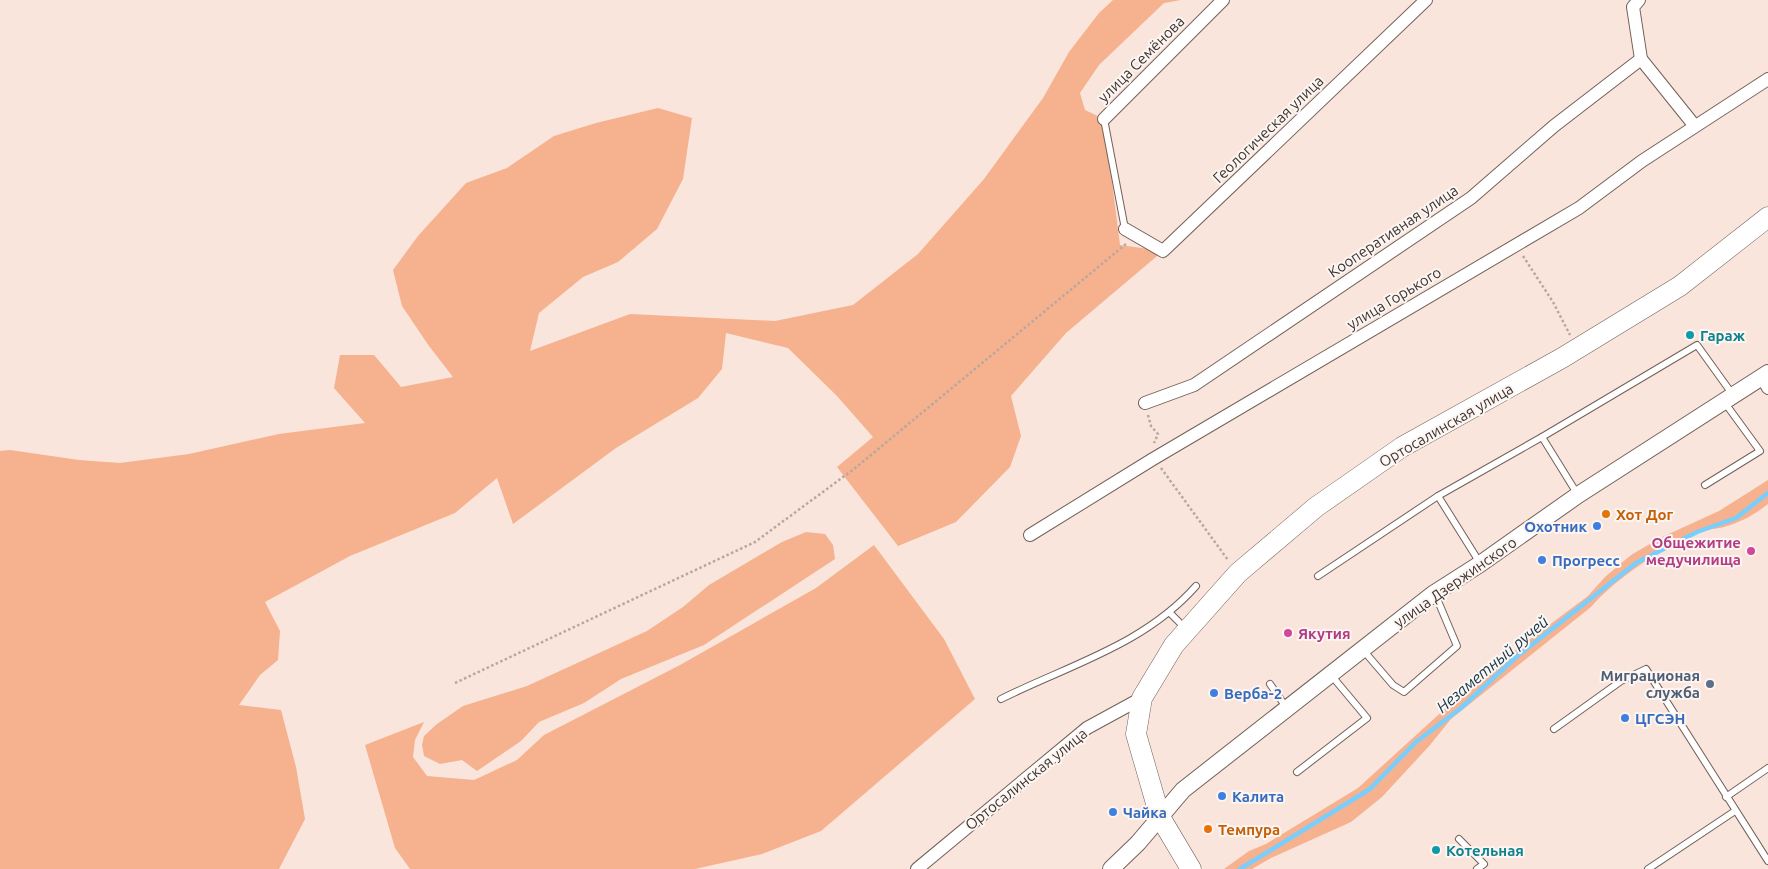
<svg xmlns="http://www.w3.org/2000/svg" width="1768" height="869" viewBox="0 0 1768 869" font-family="Ubuntu,sans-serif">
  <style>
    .green { fill: #f6b18f }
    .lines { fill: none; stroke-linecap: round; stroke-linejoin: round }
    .stream { stroke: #78cefd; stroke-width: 4.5 }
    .service-casing { stroke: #726159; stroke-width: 8 }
    .minor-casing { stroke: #726159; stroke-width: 14 }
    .tertiary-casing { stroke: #726159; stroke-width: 18 }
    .primary-casing { stroke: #726159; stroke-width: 21 }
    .path { stroke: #b7a79f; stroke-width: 2.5; stroke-dasharray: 2.5 2.5; stroke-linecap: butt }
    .service { stroke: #fff; stroke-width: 6 }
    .minor { stroke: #fff; stroke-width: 12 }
    .tertiary { stroke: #fff; stroke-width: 16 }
    .primary { stroke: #fff; stroke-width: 20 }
    .culture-dot { fill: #0f9aa8; stroke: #fdf5f1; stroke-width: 2 }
    .food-dot { fill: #e8710a; stroke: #fdf5f1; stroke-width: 2 }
    .shop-dot { fill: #3f7fe0; stroke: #fdf5f1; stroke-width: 2 }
    .hotel-dot { fill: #d1479c; stroke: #fdf5f1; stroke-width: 2 }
    .service-dot { fill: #5c6f8a; stroke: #fdf5f1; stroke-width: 2 }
    .labels { text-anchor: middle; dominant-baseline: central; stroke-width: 4; stroke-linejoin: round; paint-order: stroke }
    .street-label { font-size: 15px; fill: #3b3430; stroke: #fdf5f1 }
    .culture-label { font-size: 15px; font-weight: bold; fill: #0d838f; stroke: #fdf5f1; text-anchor: start }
    .food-label { font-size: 15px; font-weight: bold; fill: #c56008; stroke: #fdf5f1; text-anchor: start }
    .shop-label { font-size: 15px; font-weight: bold; fill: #366cbe; stroke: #fdf5f1; text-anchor: start }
    .hotel-label { font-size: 15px; font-weight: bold; fill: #b23c85; stroke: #fdf5f1; text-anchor: end }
    .service-label { font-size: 15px; font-weight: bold; fill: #4e5e75; stroke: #fdf5f1; text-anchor: end }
    .water-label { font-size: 16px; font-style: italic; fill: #0f3548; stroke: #fdf5f1 }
  </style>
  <rect width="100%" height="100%" fill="#f9e5db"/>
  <g class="green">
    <polygon points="1113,0 1181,0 1164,3 1099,65 1080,93 1085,110 1104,119 1120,245 1163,251 1066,333 1011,396 1021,436 1010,467 956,522 898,546 837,467 873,437 837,396 788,348 726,333 722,369 698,398 616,448 513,524 497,478 455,513 350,556 265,602 280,631 278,660 260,675 239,705 281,710 296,767 305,819 279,869 0,869 0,451 10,450 79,460 120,463 189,454 279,434 365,423 334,388 340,355 374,355 401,387 453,377 429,346 402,306 393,270 418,236 466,183 507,168 554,136 596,123 658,108 692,118 683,179 657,229 618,262 583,277 539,313 530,351 630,314 775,321 853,305 918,254 984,179 1043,98 1069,52 1099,13"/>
    <path d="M1768 480V504C1754 515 1741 522 1724 527 1715 529 1706 529 1698 533 1663 547 1615 579 1591 607L1451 719 1430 745 1382 797 1351 822 1271 858 1252 869H1224L1249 851 1266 844 1358 788 1481 676 1588 596 1605 577 1631 555 1660 538 1719 511Z"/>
    <polygon points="806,532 825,534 833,545 835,559 704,645 621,679 584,703 539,722 521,741 477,771 462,760 440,764 424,756 422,745 424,736 437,724 463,706 527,686 647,631 683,607 709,585 782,542"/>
    <polygon points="874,545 944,639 975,699 821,831 762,854 695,869 410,869 395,848 365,745 424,722 415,740 413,757 427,776 474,780 517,760 544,735 680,665 816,588"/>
  </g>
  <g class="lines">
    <polyline class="stream" points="1240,869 1370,789 1416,742 1461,708 1515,658 1636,563 1697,532 1736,518 1768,493"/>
    <g class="service-casing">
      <g id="service">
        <polyline points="1104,119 1125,229"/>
        <polyline points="1542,437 1697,345 1733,395"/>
        <polyline points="1705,485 1760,451 1725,403"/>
        <polyline points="1438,496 1542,437 1578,495"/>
        <polyline points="1318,576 1438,496 1480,563"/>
        <polyline points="1170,613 1185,628"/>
        <polyline points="1363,650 1393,685 1404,692 1457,646 1435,594"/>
        <polyline points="1270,684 1286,707"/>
        <path d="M1001 699C1069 665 1144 645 1196 586"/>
        <polyline points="1554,729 1621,681 1646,669 1768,861"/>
        <polyline points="1297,772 1367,718 1331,675"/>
        <polyline points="1726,797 1768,768"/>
        <polyline points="1459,839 1484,864 1477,869"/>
        <polyline points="1648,869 1735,811"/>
      </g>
    </g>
    <g class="minor-casing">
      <g id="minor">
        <polyline points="1639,0 1633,7 1641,59 1694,125"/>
        <polyline points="1104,119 1223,0"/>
        <polyline points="1125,229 1163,251 1426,0"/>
        <polyline points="1762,377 1768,388"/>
        <polyline points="1145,403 1194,385 1471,198 1554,126 1641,59"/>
        <polyline points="1030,535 1153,459 1579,208 1642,161 1768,79"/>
        <polyline points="917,869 1087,728 1142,698"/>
      </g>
    </g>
    <g class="tertiary-casing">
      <polyline id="tertiary" points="1111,869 1138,843 1183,790 1433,594 1480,564 1578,495 1768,373"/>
    </g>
    <g class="primary-casing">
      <polyline id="primary" points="1191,869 1160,817 1136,734 1142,698 1174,645 1238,573 1316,507 1402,447 1562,358 1680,286 1768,217"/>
    </g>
    <g class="path">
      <polyline points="1523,256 1553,302 1570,335"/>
      <polyline points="1148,415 1151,426 1158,434 1154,443"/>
      <polyline points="1161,468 1228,560"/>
      <polyline points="455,683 755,542 854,469 1126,244"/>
    </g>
    <use href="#service" class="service"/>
    <use href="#minor" class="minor"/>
    <use href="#tertiary" class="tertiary"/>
    <use href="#primary" class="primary"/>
  </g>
  <g class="culture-dot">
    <circle cx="1690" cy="335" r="5"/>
    <circle cx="1436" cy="850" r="5"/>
  </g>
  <g class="food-dot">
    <circle cx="1606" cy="514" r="5"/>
    <circle cx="1208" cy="829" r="5"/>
  </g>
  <g class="shop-dot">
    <circle cx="1597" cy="526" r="5"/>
    <circle cx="1542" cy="560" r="5"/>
    <circle cx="1214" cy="693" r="5"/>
    <circle cx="1625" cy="718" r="5"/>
    <circle cx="1222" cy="796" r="5"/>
    <circle cx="1113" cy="812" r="5"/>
  </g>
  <g class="hotel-dot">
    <circle cx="1751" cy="551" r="5"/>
    <circle cx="1288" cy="633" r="5"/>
  </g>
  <circle class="service-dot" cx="1710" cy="684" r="5"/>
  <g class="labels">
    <g class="street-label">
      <text transform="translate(1141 59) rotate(-45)">улица Семёнова</text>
      <text transform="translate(1268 129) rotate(-44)">Геологическая улица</text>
      <text transform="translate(1393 231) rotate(-34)">Кооперативная улица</text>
      <text transform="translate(1394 298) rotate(-31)">улица Горького</text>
      <text transform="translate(1446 425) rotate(-30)">Ортосалинская улица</text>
      <text transform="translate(1455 582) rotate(-35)">улица Дзержинского</text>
      <text transform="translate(1026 779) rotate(-39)">Ортосалинская улица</text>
    </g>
    <g class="culture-label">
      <text x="1700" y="335">Гараж</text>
      <text x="1446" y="850">Котельная</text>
    </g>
    <g class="food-label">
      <text x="1616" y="514">Хот Дог</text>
      <text x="1218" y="829">Темпура</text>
    </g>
    <g class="shop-label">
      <text x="1587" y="526" text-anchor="end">Охотник</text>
      <text x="1552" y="560">Прогресс</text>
      <text x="1224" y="693">Верба-2</text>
      <text x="1635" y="718">ЦГСЭН</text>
      <text x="1232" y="796">Калита</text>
      <text x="1123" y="812">Чайка</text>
    </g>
    <g class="hotel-label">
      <text x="1741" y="542">Общежитие<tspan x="1741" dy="17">медучилища</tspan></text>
      <text x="1298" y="633" text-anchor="start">Якутия</text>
    </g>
    <g class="service-label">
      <text x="1700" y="675">Миграционая<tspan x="1700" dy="17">служба</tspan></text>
    </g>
    <g class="water-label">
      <text transform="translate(1492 664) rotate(-40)">Незаметный ручей</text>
    </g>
  </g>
</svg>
